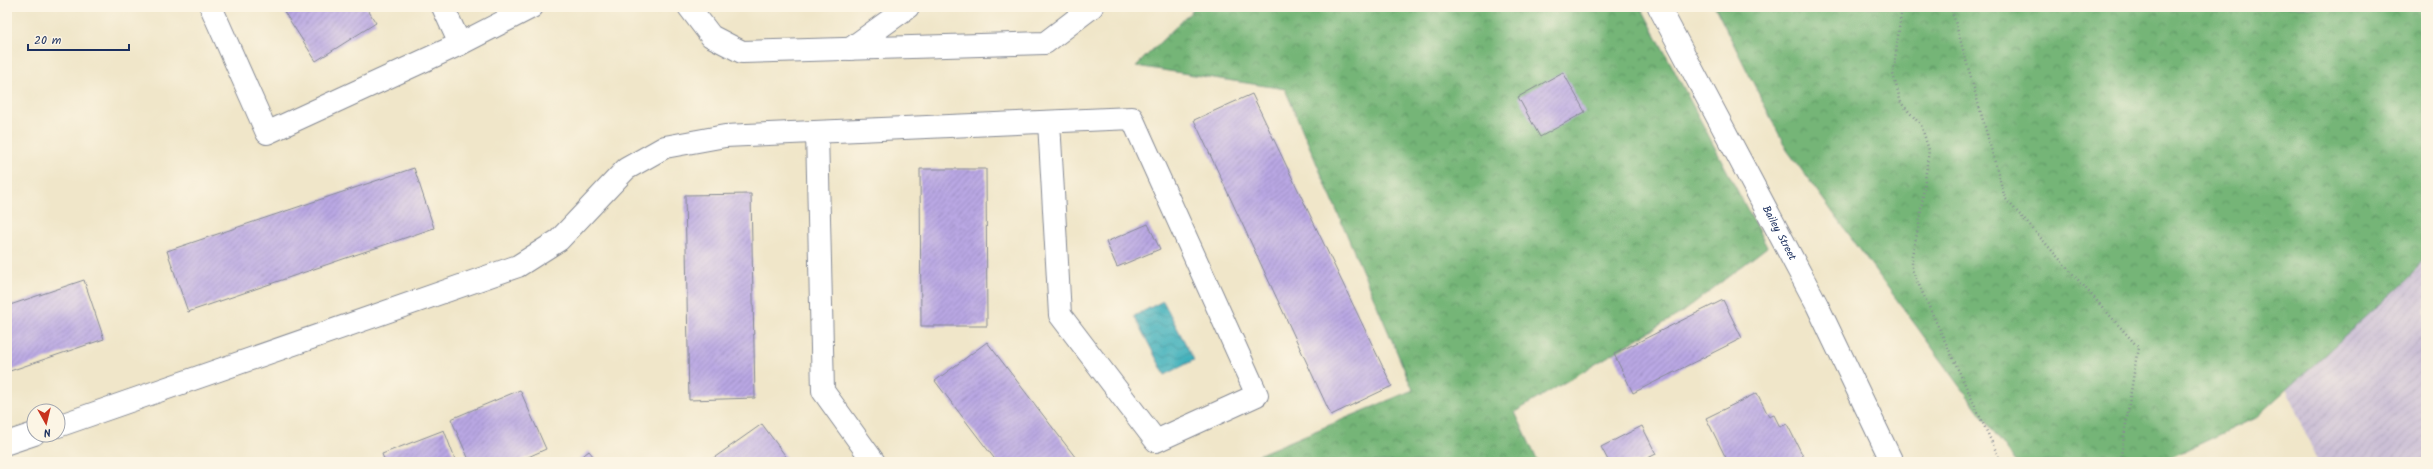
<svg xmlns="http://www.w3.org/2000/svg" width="2433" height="469" viewBox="0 0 2433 469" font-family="Kalam,sans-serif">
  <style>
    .industrial { fill: url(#industrial-furrows) }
    .forest { fill: url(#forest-crowns); stroke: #48726a }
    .water { fill: url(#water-waves); stroke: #2e708c }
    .building { fill: url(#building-hatch) }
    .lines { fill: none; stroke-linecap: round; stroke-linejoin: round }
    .minor-casing { stroke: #868a94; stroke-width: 24 }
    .path { stroke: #868a94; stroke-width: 2.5; stroke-dasharray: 1 3; stroke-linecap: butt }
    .minor { stroke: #fff; stroke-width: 22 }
    .labels { text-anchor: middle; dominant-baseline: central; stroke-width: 3; stroke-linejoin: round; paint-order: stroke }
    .street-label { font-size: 11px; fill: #1b2f5e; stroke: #fcf5e5 }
  </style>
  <defs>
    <pattern id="industrial-furrows" width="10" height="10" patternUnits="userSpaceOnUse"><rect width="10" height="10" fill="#cbbfd5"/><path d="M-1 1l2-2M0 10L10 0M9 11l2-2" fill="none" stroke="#aea4b9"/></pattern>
    <pattern id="forest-crowns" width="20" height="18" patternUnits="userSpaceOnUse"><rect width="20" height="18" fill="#74b577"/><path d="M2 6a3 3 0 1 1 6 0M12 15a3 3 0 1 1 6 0" fill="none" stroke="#5e9465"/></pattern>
    <pattern id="water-waves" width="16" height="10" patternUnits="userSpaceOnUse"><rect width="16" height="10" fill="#41b0bb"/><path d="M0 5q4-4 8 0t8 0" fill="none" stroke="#36909b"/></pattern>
    <pattern id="building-hatch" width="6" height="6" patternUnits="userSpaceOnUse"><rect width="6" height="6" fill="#b9a7e3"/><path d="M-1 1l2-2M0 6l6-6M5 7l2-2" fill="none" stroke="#9688bb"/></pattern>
  </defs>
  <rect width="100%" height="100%" fill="#fcf5e5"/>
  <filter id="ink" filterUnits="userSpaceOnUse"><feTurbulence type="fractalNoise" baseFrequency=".025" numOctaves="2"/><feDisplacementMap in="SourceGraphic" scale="8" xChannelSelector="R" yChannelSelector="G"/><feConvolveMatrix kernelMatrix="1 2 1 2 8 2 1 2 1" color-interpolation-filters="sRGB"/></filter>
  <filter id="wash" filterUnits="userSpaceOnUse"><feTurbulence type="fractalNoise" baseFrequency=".012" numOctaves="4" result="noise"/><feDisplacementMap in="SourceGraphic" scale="16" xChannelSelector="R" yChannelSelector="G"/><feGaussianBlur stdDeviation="0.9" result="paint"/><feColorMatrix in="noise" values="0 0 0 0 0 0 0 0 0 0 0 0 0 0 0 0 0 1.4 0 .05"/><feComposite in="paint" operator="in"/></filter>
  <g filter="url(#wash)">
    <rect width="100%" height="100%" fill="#f0e6c9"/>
    <polygon class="industrial" points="2426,7 2426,462 2318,462 2223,243"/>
    <g class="forest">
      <polygon points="1196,7 1641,7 1767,247 1681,313 1515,412 1538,462 1241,462 1413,390 1285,89 1136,66"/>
      <polygon points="1715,7 2426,7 2426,254 2410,277 2255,418 2161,462 2016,462 1787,150"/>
    </g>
    <polygon class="water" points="1163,301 1194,360 1165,375 1134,316"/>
    <g id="blocks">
      <g class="building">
        <polygon points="281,7 366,7 376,23 316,61"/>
        <polygon points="1563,72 1585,112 1540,137 1518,97"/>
        <polygon points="1252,94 1392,386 1331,415 1194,120"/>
        <polygon points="414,168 434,228 188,312 167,251"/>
        <polygon points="920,169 986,169 987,326 921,326"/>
        <polygon points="751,194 755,398 689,400 685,195"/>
        <polygon points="1148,224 1160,249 1117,267 1106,242"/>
        <polygon points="84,280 104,339 7,372 7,306"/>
        <polygon points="1723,300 1742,338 1633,393 1614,354"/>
        <polygon points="987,342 1079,462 997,462 935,381"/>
        <polygon points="520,390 546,449 517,462 470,462 451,419"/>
        <polygon points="1757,393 1769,417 1774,415 1780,427 1787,424 1806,462 1728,462 1706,418"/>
        <polygon points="762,424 790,462 708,462"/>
        <polygon points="1642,426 1656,454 1640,462 1609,462 1601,447"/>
        <polygon points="444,430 456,462 385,462 382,454"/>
        <polygon points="589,451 598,462 575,462"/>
      </g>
    </g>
  </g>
  <g filter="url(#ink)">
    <use href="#blocks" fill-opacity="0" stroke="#868a94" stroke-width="1"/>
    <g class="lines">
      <g class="minor-casing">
        <g id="minor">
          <polyline points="211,7 267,133 460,44 532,7"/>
          <polyline points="443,7 460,44"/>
          <polyline points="689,7 711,36 742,52 1045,43 1092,7"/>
          <path id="s1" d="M1659 7 1817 305 1892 462"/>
          <polyline points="850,49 908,7"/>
          <polyline points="817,132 823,391 874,462"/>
          <polyline points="58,426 518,266 559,240 626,169 665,147 725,136 1132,118 1257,395 1156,441 1060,315 1049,122"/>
          <polyline points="7,443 34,434"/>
        </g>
      </g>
      <g class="path">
        <polyline points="1902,7 1893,74 1901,103 1921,125 1929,150 1919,225 1912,255 1912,270 2001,462"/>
        <polyline points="1951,7 2005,198 2138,347 2120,462"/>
      </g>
      <use href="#minor" class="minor"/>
    </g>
  </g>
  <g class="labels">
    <g class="street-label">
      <text stroke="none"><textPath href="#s1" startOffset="256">Bailey Street</textPath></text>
    </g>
  </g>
  <rect width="2433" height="469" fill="none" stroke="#fcf5e5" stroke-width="24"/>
  <g transform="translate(46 423) rotate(172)"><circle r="19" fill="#fcf5e5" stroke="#a2a6af"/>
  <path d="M0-3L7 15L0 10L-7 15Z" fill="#c8321e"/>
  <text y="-6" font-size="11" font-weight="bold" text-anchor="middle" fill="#1b2f5e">N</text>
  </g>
  <path d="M28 44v6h101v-6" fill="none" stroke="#1b2f5e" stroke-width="2"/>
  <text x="34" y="44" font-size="12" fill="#1b2f5e" stroke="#fcf5e5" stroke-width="3" paint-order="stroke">20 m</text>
</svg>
